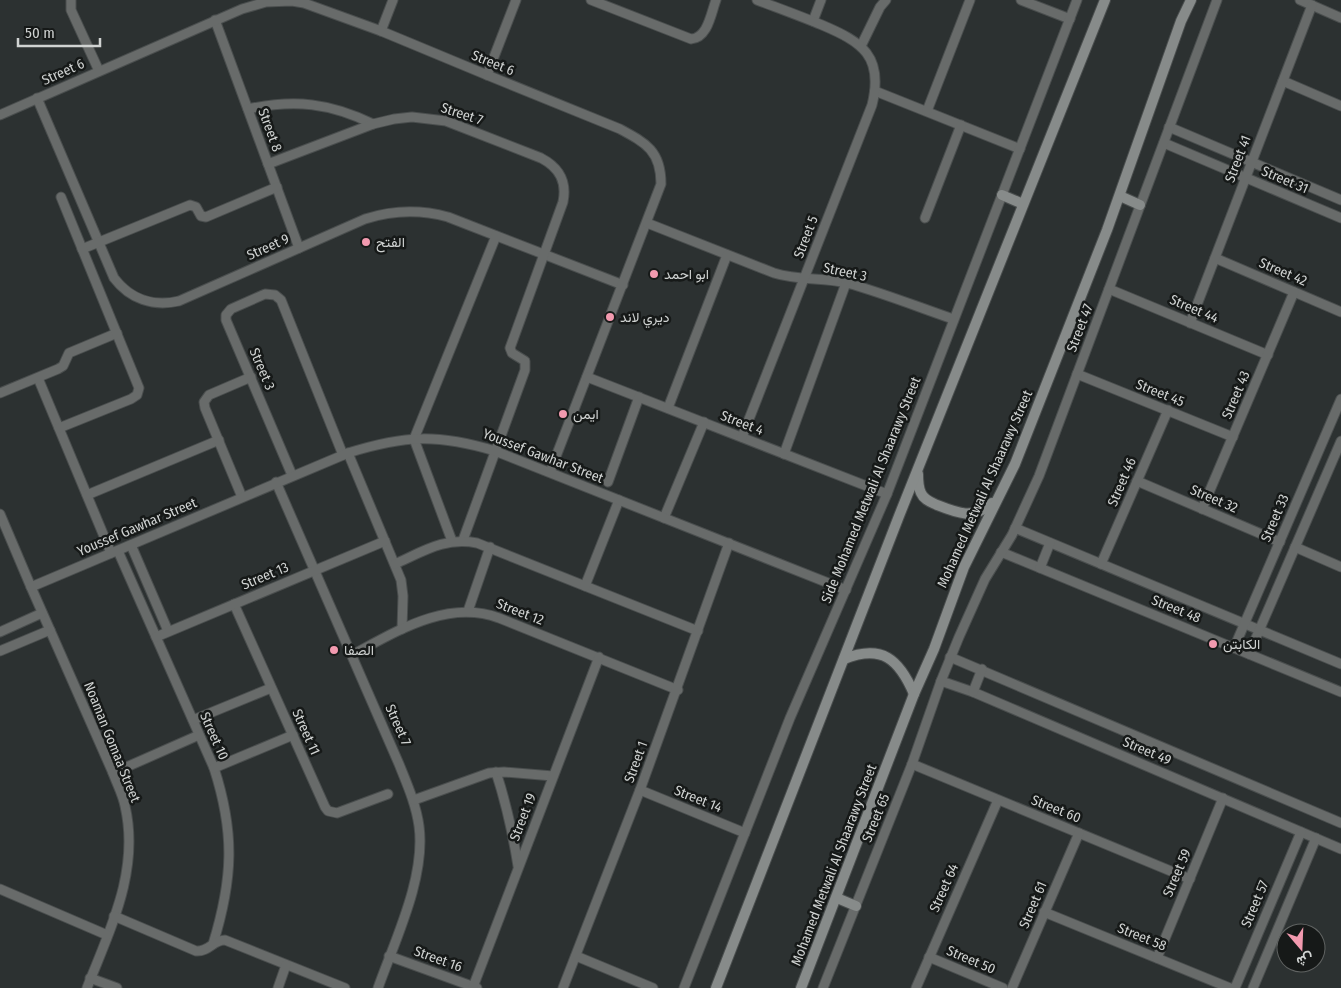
<svg xmlns="http://www.w3.org/2000/svg" width="1341" height="988" viewBox="0 0 1341 988" font-family="'Fira Sans Condensed',Vazirmatn,sans-serif">
  <style>
    .lines { fill: none; stroke-linecap: round; stroke-linejoin: round }
    .street-casing { stroke: #4a4e4e; stroke-width: 11 }
    .secondary-casing { stroke: #4a4e4e; stroke-width: 12 }
    .street { stroke: #686b6a; stroke-width: 9 }
    .secondary { stroke: #878b8a; stroke-width: 10 }
    .poi-dot { fill: #f29aaf; stroke: #161918; stroke-width: 2 }
    .labels { text-anchor: middle; dominant-baseline: central; stroke-width: 5; stroke-linejoin: round; paint-order: stroke }
    .street-label { font-size: 14px; fill: #d0d3d2; stroke: #161918 }
    .poi-label { font-size: 14px; fill: #d0d3d2; stroke: #161918; text-anchor: start }
  </style>
  <rect width="100%" height="100%" fill="#2c3131"/>
  <g class="lines">
    <g class="street-casing">
      <g id="street">
        <polyline points="71,0 71,10 99,71"/>
        <path d="M591 0 691 39C708 38 711 13 716 0"/>
        <polyline points="1021,0 1070,19"/>
        <polyline points="1300,0 1341,18"/>
        <polyline points="215,20 299,248"/>
        <polyline points="813,21 821,0"/>
        <polyline points="381,31 393,0"/>
        <polyline points="861,46 880,7 886,0"/>
        <polyline points="487,75 516,0"/>
        <polyline points="1283,81 1341,106"/>
        <polyline points="875,91 1020,149"/>
        <path d="M37 98 114 278C130 299 153 307 179 301L365 219C393 210 419 209 448 217L623 285"/>
        <path d="M248 109C295 99 330 103 373 124"/>
        <polyline points="927,111 970,0"/>
        <path d="M0 115 242 9 266 2 292 1 304 3 381 31 487 75 620 129C646 143 661 151 661 184L550 472"/>
        <polyline points="1169,127 1341,200"/>
        <polyline points="1164,143 1341,218"/>
        <path d="M268 164 373 124 394 119 412 117 446 121 541 158C560 168 567 182 563 202L510 348 512 353 525 361V370L463 540"/>
        <polyline points="925,218 961,125"/>
        <path d="M647 223 774 273C799 281 823 277 847 283 883 293 918 307 953 319"/>
        <polyline points="82,249 190,205 196,207 201,216 206,217 277,187"/>
        <polyline points="1215,258 1341,312"/>
        <polyline points="1109,289 1268,355"/>
        <polyline points="1190,323 1312,5"/>
        <polyline points="1077,374 1233,437"/>
        <polyline points="587,377 887,494"/>
        <polyline points="38,378 111,553"/>
        <polyline points="0,393 58,369 63,366 69,353 117,333"/>
        <polyline points="668,408 727,255"/>
        <polyline points="59,428 131,399 137,395 139,388 61,197"/>
        <path d="M742 437 872 105C884 56 862 42 822 25 800 16 778 8 757 0"/>
        <polyline points="348,453 401,580 403,596 402,629"/>
        <polyline points="784,454 846,283"/>
        <polyline points="292,475 226,320 226,315 231,309 265,294 275,295 281,300 343,455"/>
        <polyline points="1137,481 1280,542"/>
        <path d="M276 482 399 764C407 784 416 804 419 826 426 877 395 940 378 988"/>
        <polyline points="608,482 639,397"/>
        <polyline points="87,495 219,440"/>
        <polyline points="242,497 205,408 204,402 209,395 251,377"/>
        <polyline points="1202,509 1294,292"/>
        <path d="M0 514 31 587 113 773C117 784 123 795 125 806 140 871 110 929 87 988"/>
        <polyline points="664,518 704,422"/>
        <polyline points="1015,528 1341,664"/>
        <polyline points="452,541 414,439 496,236"/>
        <polyline points="131,545 168,631"/>
        <polyline points="1295,547 1341,567"/>
        <path d="M118 551 214 768C235 833 233 879 213 944"/>
        <polyline points="1001,552 1341,692"/>
        <path d="M395 564C424 551 444 537 477 543L698 631"/>
        <polyline points="1101,564 1168,410"/>
        <polyline points="1040,568 1050,543"/>
        <polyline points="585,586 619,500"/>
        <path d="M31 587 348 453C405 435 438 434 495 451L846 590"/>
        <polyline points="234,604 325,807 328,811 337,813 388,794"/>
        <polyline points="468,611 490,547"/>
        <polyline points="0,632 42,613"/>
        <polyline points="156,637 385,541"/>
        <polyline points="1234,648 1341,399"/>
        <polyline points="0,651 50,630"/>
        <polyline points="1249,654 1341,441"/>
        <path d="M352 655C397 631 447 599 499 618L678 690"/>
        <polyline points="950,657 1341,823"/>
        <polyline points="941,681 973,692 1341,849"/>
        <polyline points="973,692 982,669"/>
        <polyline points="193,720 271,688"/>
        <polyline points="912,764 1190,879"/>
        <polyline points="214,768 293,735"/>
        <path d="M496 772C506 803 513 834 518 866"/>
        <polyline points="113,773 199,735"/>
        <polyline points="640,790 745,833"/>
        <polyline points="414,800 489,773 504,772 553,776"/>
        <polyline points="0,889 107,935"/>
        <polyline points="1044,912 1230,988"/>
        <path d="M114 916 196 951C209 952 213 940 225 940L345 988"/>
        <polyline points="389,956 477,988"/>
        <polyline points="576,956 653,988"/>
        <polyline points="929,957 1003,988"/>
        <polyline points="1157,958 1223,798"/>
        <polyline points="90,978 117,988"/>
        <polyline points="473,987 599,657"/>
        <polyline points="278,988 286,965"/>
        <polyline points="563,988 640,790 729,543"/>
        <polyline points="684,988 790,718 887,494 1077,0"/>
        <polyline points="823,988 912,764 941,681 959,637 985,579 1012,535 1039,476 1217,0"/>
        <polyline points="916,988 998,800"/>
        <polyline points="1012,988 1079,833"/>
        <polyline points="1235,988 1301,832"/>
        <polyline points="1253,988 1316,838"/>
      </g>
    </g>
    <g class="secondary-casing">
      <g id="secondary">
        <polyline points="1002,195 1023,204"/>
        <polyline points="1120,196 1140,205"/>
        <path d="M918 474C918 480 918 487 921 493 924 500 931 502 937 505 957 513 974 520 992 503"/>
        <path d="M844 659C882 644 899 659 914 694"/>
        <polyline points="837,898 856,906"/>
        <polyline points="716,988 899,516 1105,0"/>
        <polyline points="801,988 914,694 934,649 964,567 1015,464 1107,230 1181,21 1191,0"/>
      </g>
    </g>
    <use href="#street" class="street"/>
    <use href="#secondary" class="secondary"/>
  </g>
  <g class="poi-dot">
    <circle cx="366" cy="242" r="5"/>
    <circle cx="654" cy="274" r="5"/>
    <circle cx="610" cy="317" r="5"/>
    <circle cx="563" cy="414" r="5"/>
    <circle cx="1213" cy="644" r="5"/>
    <circle cx="334" cy="650" r="5"/>
  </g>
  <g class="labels">
    <g class="street-label">
      <text transform="translate(493 63) rotate(22)">Street 6</text>
      <text transform="translate(63 72) rotate(-24)">Street 6</text>
      <text transform="translate(462 114) rotate(18)">Street 7</text>
      <text transform="translate(270 130) rotate(70)">Street 8</text>
      <text transform="translate(1238 159) rotate(-69)">Street 41</text>
      <text transform="translate(1285 180) rotate(23)">Street 31</text>
      <text transform="translate(806 237) rotate(-69)">Street 5</text>
      <text transform="translate(268 247) rotate(-24)">Street 9</text>
      <text transform="translate(845 272) rotate(12)">Street 3</text>
      <text transform="translate(1283 272) rotate(23)">Street 42</text>
      <text transform="translate(1194 309) rotate(23)">Street 44</text>
      <text transform="translate(1080 328) rotate(-69)">Street 47</text>
      <text transform="translate(262 369) rotate(67)">Street 3</text>
      <text transform="translate(1160 393) rotate(22)">Street 45</text>
      <text transform="translate(1236 395) rotate(-67)">Street 43</text>
      <text transform="translate(742 423) rotate(21)">Street 4</text>
      <text transform="translate(543 456) rotate(21)">Youssef Gawhar Street</text>
      <text transform="translate(1122 482) rotate(-67)">Street 46</text>
      <text transform="translate(985 489) rotate(-66)">Mohamed Metwali Al Shaarawy Street</text>
      <text transform="translate(871 490) rotate(-68)">Side Mohamed Metwali Al Shaarawy Street</text>
      <text transform="translate(1214 499) rotate(23)">Street 32</text>
      <text transform="translate(1275 518) rotate(-67)">Street 33</text>
      <text transform="translate(137 527) rotate(-23)">Youssef Gawhar Street</text>
      <text transform="translate(265 576) rotate(-23)">Street 13</text>
      <text transform="translate(1176 609) rotate(22)">Street 48</text>
      <text transform="translate(520 612) rotate(21)">Street 12</text>
      <text transform="translate(398 725) rotate(66)">Street 7</text>
      <text transform="translate(306 732) rotate(66)">Street 11</text>
      <text transform="translate(214 736) rotate(66)">Street 10</text>
      <text transform="translate(112 742) rotate(68)">Noaman Gomaa Street</text>
      <text transform="translate(1147 751) rotate(23)">Street 49</text>
      <text transform="translate(636 762) rotate(-70)">Street 1</text>
      <text transform="translate(698 799) rotate(22)">Street 14</text>
      <text transform="translate(1056 809) rotate(22)">Street 60</text>
      <text transform="translate(523 817) rotate(-69)">Street 19</text>
      <text transform="translate(876 818) rotate(-68)">Street 65</text>
      <text transform="translate(834 865) rotate(-69)">Mohamed Metwali Al Shaarawy Street</text>
      <text transform="translate(1177 873) rotate(-67)">Street 59</text>
      <text transform="translate(944 888) rotate(-66)">Street 64</text>
      <text transform="translate(1255 904) rotate(-67)">Street 57</text>
      <text transform="translate(1033 905) rotate(-67)">Street 61</text>
      <text transform="translate(1142 937) rotate(22)">Street 58</text>
      <text transform="translate(438 959) rotate(20)">Street 16</text>
      <text transform="translate(971 960) rotate(23)">Street 50</text>
    </g>
    <g class="poi-label">
      <text x="376" y="242">الفتح</text>
      <text x="664" y="274">ابو احمد</text>
      <text x="620" y="317">ديري لاند</text>
      <text x="573" y="414">ايمن</text>
      <text x="1223" y="644">الكابتن</text>
      <text x="344" y="650">الصفا</text>
    </g>
  </g>
  <g transform="translate(1301 948) rotate(161)"><circle r="24" fill="#161918" stroke="#606362"/>
  <path d="M0-4L9 19L0 12L-9 19Z" fill="#f29aaf"/>
  <text y="-8" font-size="14" font-weight="bold" text-anchor="middle" fill="#d0d3d2">ش</text>
  </g>
  <path d="M18 38v8h82v-8" fill="none" stroke="#d0d3d2" stroke-width="2.5"/>
  <text x="25" y="38" font-size="15" fill="#d0d3d2" stroke="#161918" stroke-width="4" paint-order="stroke">50 m</text>
</svg>
